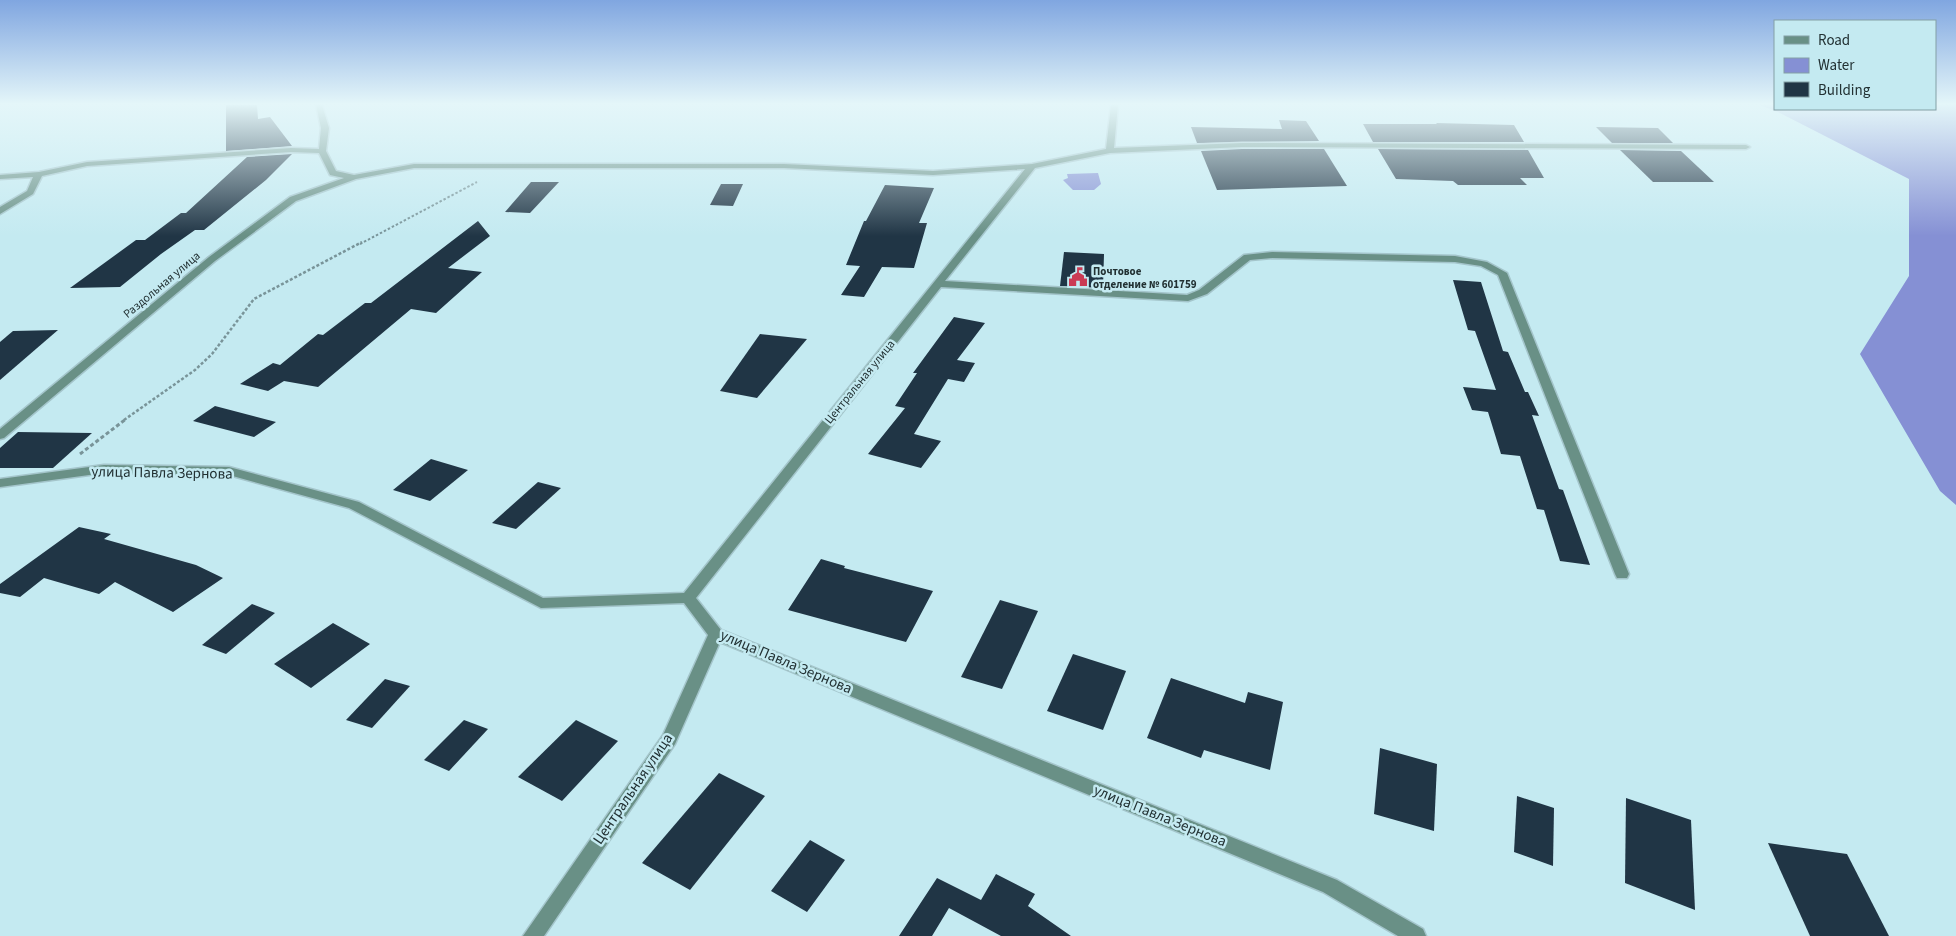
<svg xmlns="http://www.w3.org/2000/svg" width="1956" height="936" viewBox="0 0 1956 936" font-family="'Source Sans 3',sans-serif">
  <style>
    .water { fill: #8590d4 }
    .building { fill: #203545 }
    .lines { fill: none; stroke-linecap: round; stroke-linejoin: round }
    .minor-casing { stroke: #a4c5cb; stroke-width: 3 }
    .path-far2 { stroke: #799499; stroke-width: 2; stroke-dasharray: 2.5 2; stroke-linecap: butt }
    .path-far1 { stroke: #799499; stroke-width: 2.5; stroke-dasharray: 3 2; stroke-linecap: butt }
    .path { stroke: #799499; stroke-width: 3; stroke-dasharray: 4 2.5; stroke-linecap: butt }
    .minor { fill: #699086; fill-rule: evenodd }
    .labels { text-anchor: middle; dominant-baseline: central; stroke-width: 5; stroke-linejoin: round; paint-order: stroke }
    .far-poi-label { font-size: 11px; font-weight: bold; fill: #223133; stroke: #c4eaf1; text-anchor: start }
    .street-label { font-size: 12px; fill: #223133; stroke: #c4eaf1 }
    .near-street-label { font-size: 15px; fill: #223133; stroke: #c4eaf1 }
  </style>
  <rect width="100%" height="100%" fill="#c4eaf1"/>
  <g class="water">
    <polygon points="1760,105 1775,105 1775,109 1935,109 1935,105 1956,105 1956,505 1940,491 1860,354 1909,276 1909,179 1778,112"/>
    <polygon points="1098,173 1101,184 1094,190 1073,190 1063,180 1068,178 1067,174"/>
  </g>
  <g class="building">
    <polygon points="226,105 257,105 258,119 270,117 292,146 226,151"/>
    <polygon points="1279,120 1306,121 1319,141 1197,143 1191,127 1282,129"/>
    <polygon points="1436,123 1514,125 1524,142 1373,142 1363,124 1437,124"/>
    <polygon points="1596,127 1658,128 1673,143 1612,143"/>
    <polygon points="1242,149 1324,149 1347,186 1217,190 1201,151"/>
    <polygon points="1378,149 1528,150 1544,178 1520,178 1527,185 1458,185 1453,181 1396,179"/>
    <polygon points="1620,150 1681,151 1714,182 1653,182"/>
    <polygon points="292,154 266,180 204,230 195,230 161,254 120,287 70,288 136,240 145,240 181,213 186,213 247,157"/>
    <polygon points="531,182 559,182 530,213 505,212"/>
    <polygon points="721,184 743,184 733,206 710,205"/>
    <polygon points="885,185 934,188 919,223 927,223 914,268 882,267 864,297 841,295 860,266 846,265 864,221 866,221"/>
    <polygon points="478,221 490,236 448,268 482,272 436,313 411,309 318,387 284,381 268,391 240,384 273,363 280,365 318,334 323,335 365,303 371,303"/>
    <polygon points="1064,252 1104,254 1103,288 1060,286"/>
    <polygon points="1453,280 1481,282 1503,351 1508,352 1525,392 1528,392 1539,416 1532,415 1559,489 1563,490 1590,565 1560,561 1544,510 1537,509 1520,456 1501,454 1488,412 1472,410 1463,387 1496,390 1475,331 1468,330"/>
    <polygon points="954,317 985,323 957,360 975,363 964,382 948,379 914,434 941,441 921,468 868,454 905,408 895,406 917,373 913,373"/>
    <polygon points="58,330 0,380 0,342 13,331"/>
    <polygon points="760,334 807,339 757,398 720,391"/>
    <polygon points="215,406 276,422 254,437 193,421"/>
    <polygon points="18,432 92,433 53,468 0,468 0,448"/>
    <polygon points="431,459 468,470 430,501 393,490"/>
    <polygon points="538,482 561,488 516,529 492,523"/>
    <polygon points="79,527 111,534 104,539 196,565 223,578 173,612 115,582 99,594 44,578 20,597 0,593 0,584"/>
    <polygon points="821,559 845,566 844,568 933,591 906,642 788,610"/>
    <polygon points="1000,600 1038,611 1002,689 961,677"/>
    <polygon points="252,604 275,613 226,654 202,645"/>
    <polygon points="333,623 370,644 311,688 274,664"/>
    <polygon points="1073,654 1126,671 1103,730 1047,711"/>
    <polygon points="1171,678 1245,703 1248,692 1283,702 1270,770 1204,750 1201,758 1147,738"/>
    <polygon points="385,679 410,686 372,728 346,720"/>
    <polygon points="464,720 488,729 449,771 424,760"/>
    <polygon points="576,720 618,741 562,801 518,777"/>
    <polygon points="1380,748 1437,764 1434,831 1374,814"/>
    <polygon points="719,773 765,796 690,890 642,863"/>
    <polygon points="1517,796 1554,808 1553,866 1514,852"/>
    <polygon points="1626,798 1691,820 1695,910 1625,883"/>
    <polygon points="810,840 845,860 807,912 771,891"/>
    <polygon points="1768,843 1847,854 1889,936 1810,936"/>
    <polygon points="996,874 1035,894 1028,906 1071,936 1001,936 949,908 932,936 899,936 937,878 981,900"/>
  </g>
  <g class="lines">
    <g class="minor-casing">
      <polygon id="minor" points="316,105 322,105 329,128 326,151 336,171 354,175 414,164 784,164 933,171 1032,164 1106,149 1111,105 1118,105 1114,148 1242,143 1746,145 1750,147 1746,149 1242,147 1110,153 1035,168 945,281 1187,295 1199,290 1244,255 1272,252 1455,256 1487,262 1507,273 1629,574 1627,578 1617,578 1615,574 1498,275 1481,266 1455,262 1272,258 1250,260 1207,294 1188,301 941,287 696,598 721,630 1337,880 1423,929 1426,936 1398,936 1323,892 720,642 675,744 544,936 523,936 663,735 708,635 684,603 541,608 349,508 229,475 104,473 0,487 0,479 104,465 229,467 359,502 543,598 684,593 1025,169 933,175 784,168 414,168 356,179 296,201 215,261 4,438 0,439 0,429 209,257 290,197 344,178 330,175 319,153 291,152 87,166 42,176 33,194 0,214 0,207 27,191 33,177 0,179 0,175 39,172 87,162 291,148 319,149 321,128"/>
    </g>
    <polyline class="path-far2" points="360,244 477,182"/>
    <polyline class="path-far1" points="124,420 195,370 212,354 254,299 362,242"/>
    <polyline class="path" points="80,454 126,419"/>
    <use href="#minor" class="minor"/>
  </g>
  <linearGradient id="sky" x2="0" y2="1"><stop stop-color="#80a6e0"/><stop offset="0.44" stop-color="#e4f6f9"/><stop offset="1" stop-color="#e4f6f9" stop-opacity="0"/></linearGradient>
  <rect width="1956" height="236" fill="url(#sky)"/>
  <defs>
    <g id="civic-bare" transform="scale(1.5)"><path d="M-.6-6.5H3V-4.5H.6V-3L4-1V1h2V6H-6V1h2V-1L-.6-3ZM-1.2 2.5V6h2.4V2.5Z" fill="#cb3b54" stroke="#c4eaf1" stroke-width="2.5" paint-order="stroke"/></g>
  </defs>
  <g fill-rule="evenodd">
    <use href="#civic-bare" x="1078" y="277"/>
  </g>
  <g class="labels">
    <g class="far-poi-label">
      <text x="1093" y="271">Почтовое<tspan x="1093" dy="13">отделение № 601759</tspan></text>
    </g>
    <g class="street-label">
      <text transform="translate(162 285) rotate(-40)">Раздольная улица</text>
      <text transform="translate(860 382) rotate(-51)">Центральная улица</text>
    </g>
    <g class="near-street-label">
      <text transform="translate(162 473) rotate(1)">улица Павла Зернова</text>
      <text transform="translate(786 662) rotate(23)">улица Павла Зернова</text>
      <text transform="translate(633 789) rotate(-56)">Центральная улица</text>
      <text transform="translate(1160 816) rotate(22)">улица Павла Зернова</text>
    </g>
  </g>
  <rect x="1774" y="20" width="162" height="90" fill="#c4eaf1" stroke="#83a0a5"/>
  <rect x="1784" y="36" width="25" height="8" fill="#699086" stroke="#83a0a5"/>
  <text x="1818" y="45" font-size="15" fill="#223133">Road</text>
  <rect x="1784" y="58" width="25" height="15" fill="#8590d4" stroke="#83a0a5"/>
  <text x="1818" y="70" font-size="15" fill="#223133">Water</text>
  <rect x="1784" y="82" width="25" height="15" fill="#203545" stroke="#83a0a5"/>
  <text x="1818" y="95" font-size="15" fill="#223133">Building</text>
</svg>
